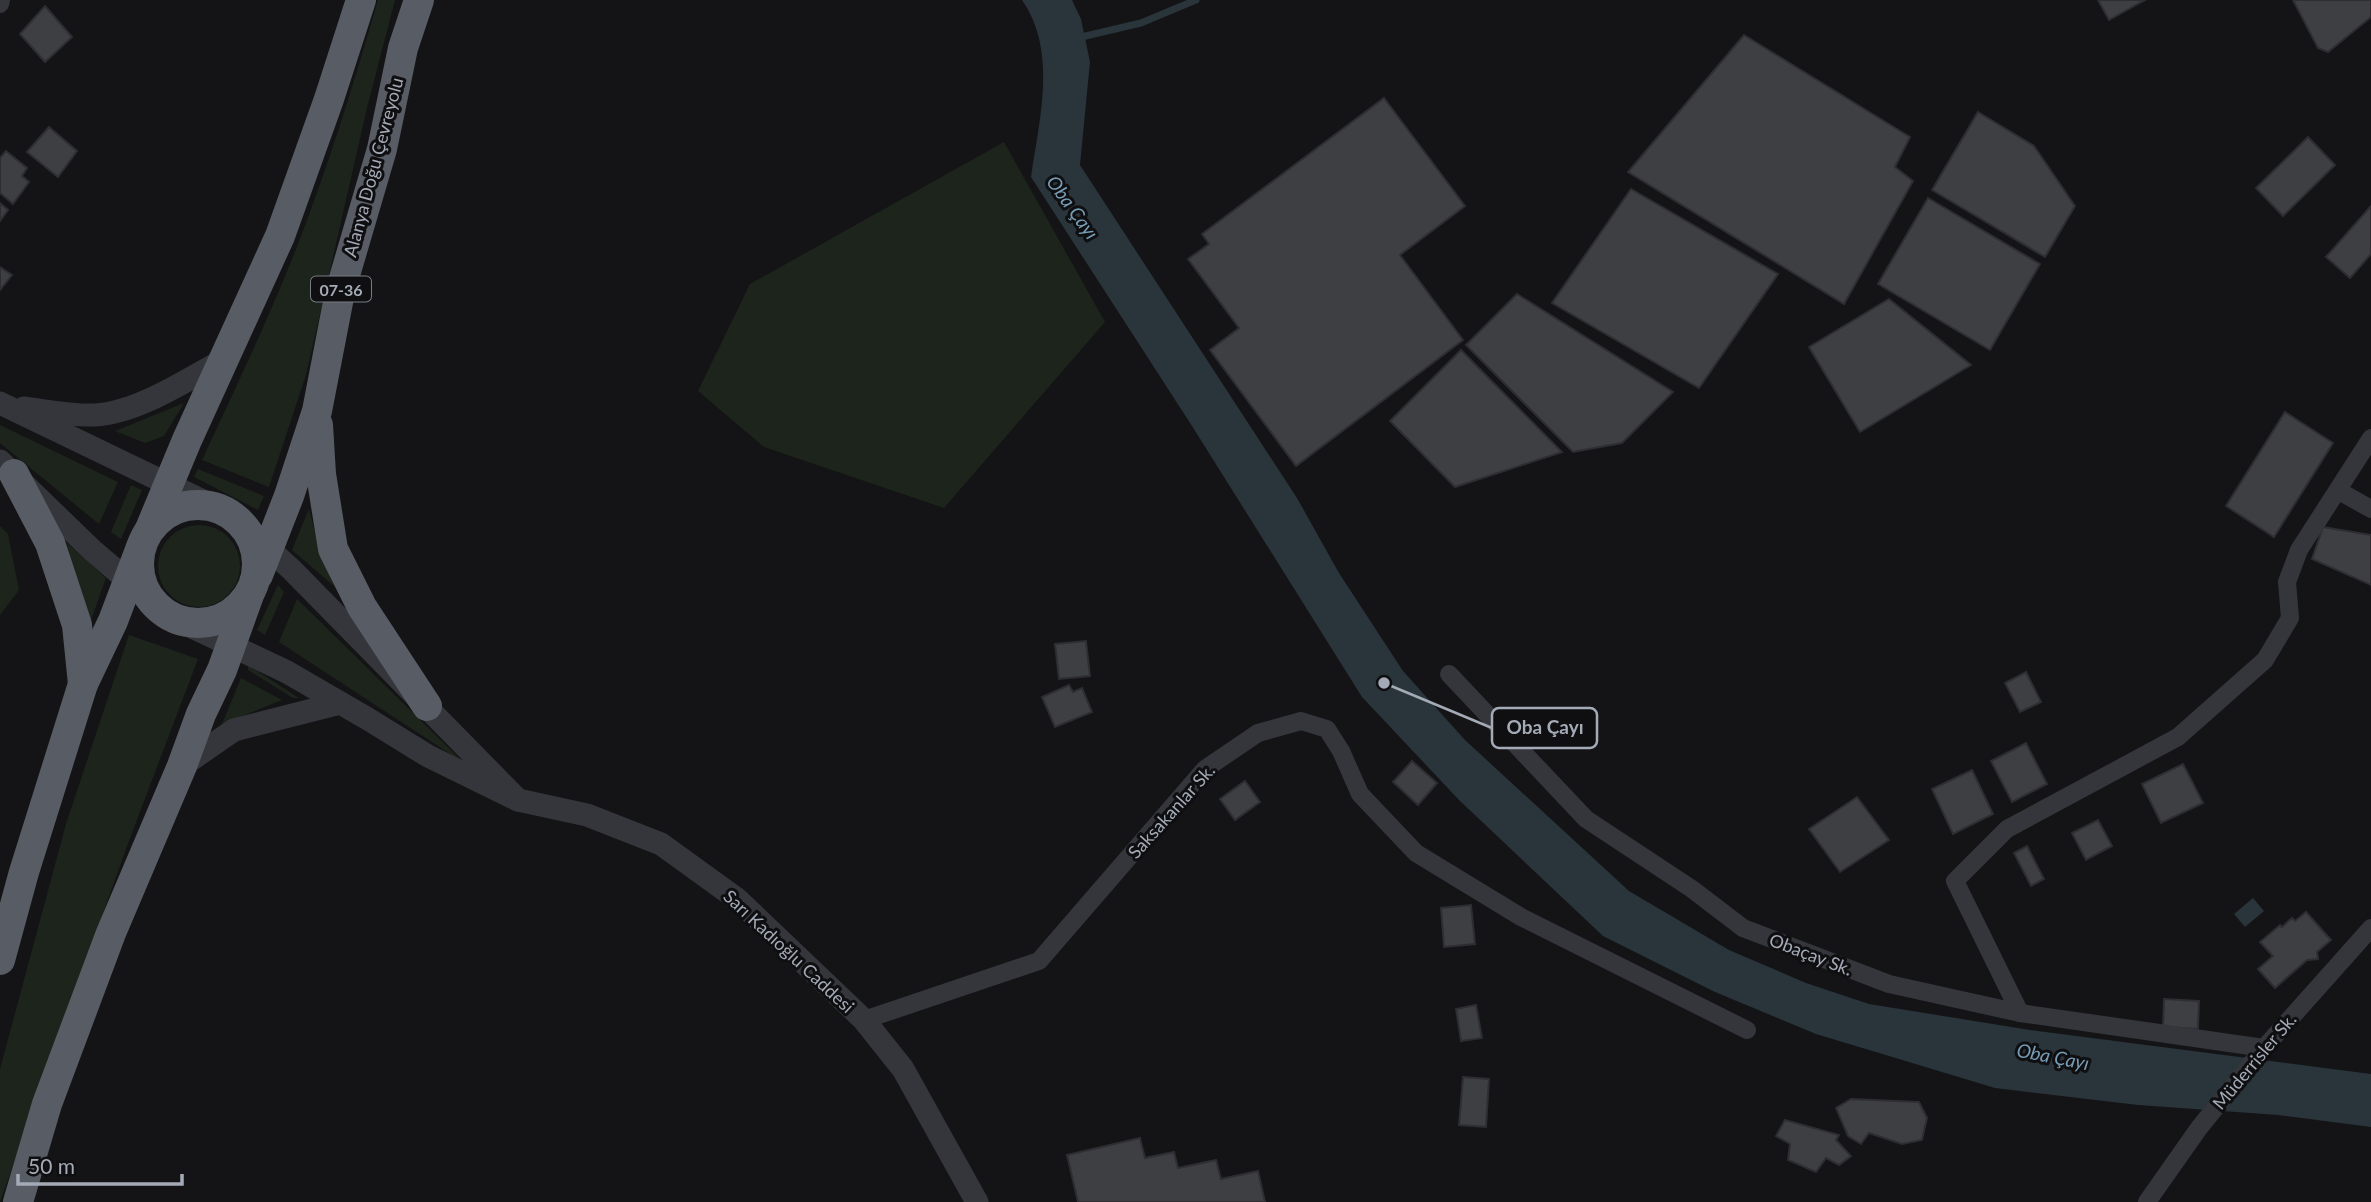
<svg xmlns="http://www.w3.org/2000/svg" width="2371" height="1202" viewBox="0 0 2371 1202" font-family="Lato,sans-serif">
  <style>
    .green { fill: #1c241c }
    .water { fill: #29343b }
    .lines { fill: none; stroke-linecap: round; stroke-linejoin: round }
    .stream { stroke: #29343b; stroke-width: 7 }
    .building { fill: #3e3f43; stroke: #2e2e32; stroke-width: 2 }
    .minor { stroke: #34363b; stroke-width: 18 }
    .tertiary { stroke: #34363b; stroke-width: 23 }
    .trunk { stroke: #585c64; stroke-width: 30 }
    .labels { text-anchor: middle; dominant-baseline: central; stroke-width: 6; stroke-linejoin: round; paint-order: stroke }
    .shield { fill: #0f0f11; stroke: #777c85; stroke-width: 2 }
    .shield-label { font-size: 16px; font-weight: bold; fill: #a4abb7 }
    .street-label { font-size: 18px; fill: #a4abb7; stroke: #0f0f11 }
    .water-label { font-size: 19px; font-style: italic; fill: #789db6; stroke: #0f0f11 }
    .leader { fill: none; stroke: #a4abb7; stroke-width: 2.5 }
    .callout-dot { fill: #a4abb7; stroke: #0f0f11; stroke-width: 2.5 }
    .callout { fill: #0f0f11; stroke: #a4abb7; stroke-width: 2.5 }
    .callout-label { font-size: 19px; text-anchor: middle; font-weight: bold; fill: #a4abb7 }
  </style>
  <rect width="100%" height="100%" fill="#141416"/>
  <g class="green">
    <path d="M378 0H395L367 108 306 375 269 487 202 460C235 389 269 318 298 244 329 164 354 83 378 0Z"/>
    <polygon points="1004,142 1105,322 944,508 764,447 698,391 750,284"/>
    <polygon points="184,403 164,436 145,443 115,431"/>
    <polygon points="0,425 118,482 99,524 0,443"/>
    <polygon points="198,469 264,496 258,510 194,477"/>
    <polygon points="131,485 142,490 121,539 111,532"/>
    <polygon points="309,509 320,551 334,586 292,550"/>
    <circle cx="199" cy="566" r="41"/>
    <polygon points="0,526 8,534 19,590 0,615"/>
    <polygon points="67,543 106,578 90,623 83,619"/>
    <polygon points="278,585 284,592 265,635 257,630"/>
    <polygon points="297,599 464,763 279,642"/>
    <polygon points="129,635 198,659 127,846 0,1202 0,1069 66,824"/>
    <polygon points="248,665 299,698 293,698 248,670"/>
    <polygon points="241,678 282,700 222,724"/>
  </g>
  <g class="water">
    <path d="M1022 0H1072L1081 19 1090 62 1080 165 1297 498 1339 573 1403 671 1465 740 1629 891 1729 950 1806 983 1869 1004 2030 1030 2371 1074V1127L2278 1115 2138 1105 1995 1088 1816 1034 1715 992 1603 936 1459 800 1362 697 1192 426 1031 177C1039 120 1058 52 1022 0Z"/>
    <polygon points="2253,898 2264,911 2245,927 2234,914"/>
  </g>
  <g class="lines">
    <polyline class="stream" points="1077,38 1141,23 1196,0"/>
  </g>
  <g class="building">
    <polygon points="2098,0 2145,0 2109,20"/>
    <polygon points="2293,0 2371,0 2371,17 2328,52 2318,48"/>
    <polygon points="45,6 72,37 45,62 20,34"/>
    <polygon points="1744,35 1910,137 1895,167 1913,181 1844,304 1628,172"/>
    <polygon points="1384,98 1465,206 1400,255 1463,340 1296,466 1210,350 1239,328 1188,259 1209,244 1202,234"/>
    <polygon points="1978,112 2034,146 2075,206 2045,257 1932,190"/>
    <polygon points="49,127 77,151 58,177 27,152"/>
    <polygon points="2308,137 2335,165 2283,216 2256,188"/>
    <polygon points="6,151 27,168 22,176 29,182 13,204 0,193 0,158"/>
    <polygon points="1631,189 1778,274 1699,388 1552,303"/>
    <polygon points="1928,198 2040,264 1990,350 1878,284"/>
    <polygon points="0,203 8,210 0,221"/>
    <polygon points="2371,206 2371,254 2350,278 2326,257"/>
    <polygon points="0,267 12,275 0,290"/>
    <polygon points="1517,294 1673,392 1622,443 1573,452 1466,345"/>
    <polygon points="1889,299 1971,365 1860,432 1809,347"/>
    <polygon points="1461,350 1562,452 1455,487 1390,421"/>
    <polygon points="2285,412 2333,443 2274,537 2226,506"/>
    <polygon points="2323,527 2371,535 2371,585 2312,559"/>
    <polygon points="1086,641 1090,676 1059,679 1055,644"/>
    <polygon points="2026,672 2041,702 2020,712 2005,683"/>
    <polygon points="1069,685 1073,692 1082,688 1092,712 1055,727 1042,697"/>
    <polygon points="2026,743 2047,784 2012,802 1991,761"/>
    <polygon points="1412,761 1437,783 1418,805 1393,782"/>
    <polygon points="2183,764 2203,803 2161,823 2142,784"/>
    <polygon points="1972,770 1993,814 1953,834 1932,789"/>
    <polygon points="1245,781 1260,802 1235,820 1220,799"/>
    <polygon points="1857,797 1889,840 1840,872 1809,829"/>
    <polygon points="2098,820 2112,846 2086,860 2072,833"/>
    <polygon points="2027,846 2044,879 2031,886 2014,853"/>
    <polygon points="1471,905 1475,944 1444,947 1441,908"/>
    <polygon points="2306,912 2331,940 2317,952 2318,959 2307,960 2275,988 2258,969 2273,956 2260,942 2280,925 2282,927 2292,918 2295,921"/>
    <polygon points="2164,999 2199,1001 2198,1029 2163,1027"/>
    <polygon points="1476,1005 1482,1038 1461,1041 1456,1009"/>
    <polygon points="1463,1077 1489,1079 1486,1127 1459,1125"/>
    <polygon points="1851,1099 1919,1102 1927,1118 1922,1140 1902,1144 1869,1133 1861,1144 1848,1136 1836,1108"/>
    <polygon points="1785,1120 1839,1135 1836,1140 1851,1156 1839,1165 1826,1158 1816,1172 1788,1160 1790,1144 1776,1136"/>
    <polygon points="1140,1138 1145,1158 1174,1152 1178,1168 1216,1160 1221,1179 1258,1171 1265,1202 1078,1202 1067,1155"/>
  </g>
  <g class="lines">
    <g class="minor">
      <polyline points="0,4 1,0"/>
      <polyline points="2339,491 2371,509"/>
      <polyline points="1449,674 1586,819 1692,889 1743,928 1889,984 2020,1013 2264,1048"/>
      <polyline points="2020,1013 1955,881 2007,829 2178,737 2265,660 2290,618 2287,582 2299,550 2371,438"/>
      <polyline points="864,1020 1039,961 1205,769 1258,733 1301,721 1327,729 1341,751 1360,794 1416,853 1521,917 1747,1030"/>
      <polyline points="2147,1202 2199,1128 2264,1048 2371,928"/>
    </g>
    <g class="tertiary">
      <polyline points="0,403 224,511"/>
      <path d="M24 408C47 411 72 416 95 415 138 413 188 379 225 359"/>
      <polyline points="0,461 92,550 154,603"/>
      <polyline points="169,616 287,672 368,719 428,756 518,800 291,569 239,522"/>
      <polyline points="182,766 234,730 340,703"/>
      <polyline points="518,800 587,815 661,844 737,899 864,1020 903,1069 977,1202"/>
    </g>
    <g class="trunk">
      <polyline points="318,425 321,474 333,549 362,607 427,706"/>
      <polyline points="14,474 50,543 77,625 83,684"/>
      <circle cx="198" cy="564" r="59"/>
      <polyline points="150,529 187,440 280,236 329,99 361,0"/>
      <polyline points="258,575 289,496 317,411 340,292 382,149 403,48 419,0"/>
      <polyline points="0,960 24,872 83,684 113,621 141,547"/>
      <polyline points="18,1202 47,1104 111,933 182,766 201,714 222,670 250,592"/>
    </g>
  </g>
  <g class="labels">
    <rect class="shield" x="311" y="276.5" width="60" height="25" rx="5"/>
    <g class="shield-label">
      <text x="341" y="289">07-36</text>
    </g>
    <g class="street-label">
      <text transform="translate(373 167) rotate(-75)">Alanya Doğu Çevreyolu</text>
      <text transform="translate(1171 811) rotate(-48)">Saksakanlar Sk.</text>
      <text transform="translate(789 951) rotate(43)">Sarı Kadıoğlu Caddesi</text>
      <text transform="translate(1811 954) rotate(21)">Obaçay Sk.</text>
      <text transform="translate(2254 1061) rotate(-50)">Müderrisler Sk.</text>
    </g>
    <g class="water-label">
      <text transform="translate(1073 207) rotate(54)">Oba Çayı</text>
      <text transform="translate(2053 1056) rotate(11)">Oba Çayı</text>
    </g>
  </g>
  <path class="leader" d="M1384 683L1492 728"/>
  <circle class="callout-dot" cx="1384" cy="683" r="7"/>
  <rect class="callout" x="1492" y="708" width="105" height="40" rx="7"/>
  <g class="callout-label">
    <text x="1545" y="734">Oba Çayı</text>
  </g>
  <path d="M18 1174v10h164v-10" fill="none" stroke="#a4abb7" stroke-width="3.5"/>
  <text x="28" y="1174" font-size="21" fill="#a4abb7" stroke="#0f0f11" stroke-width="5" paint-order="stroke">50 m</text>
</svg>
